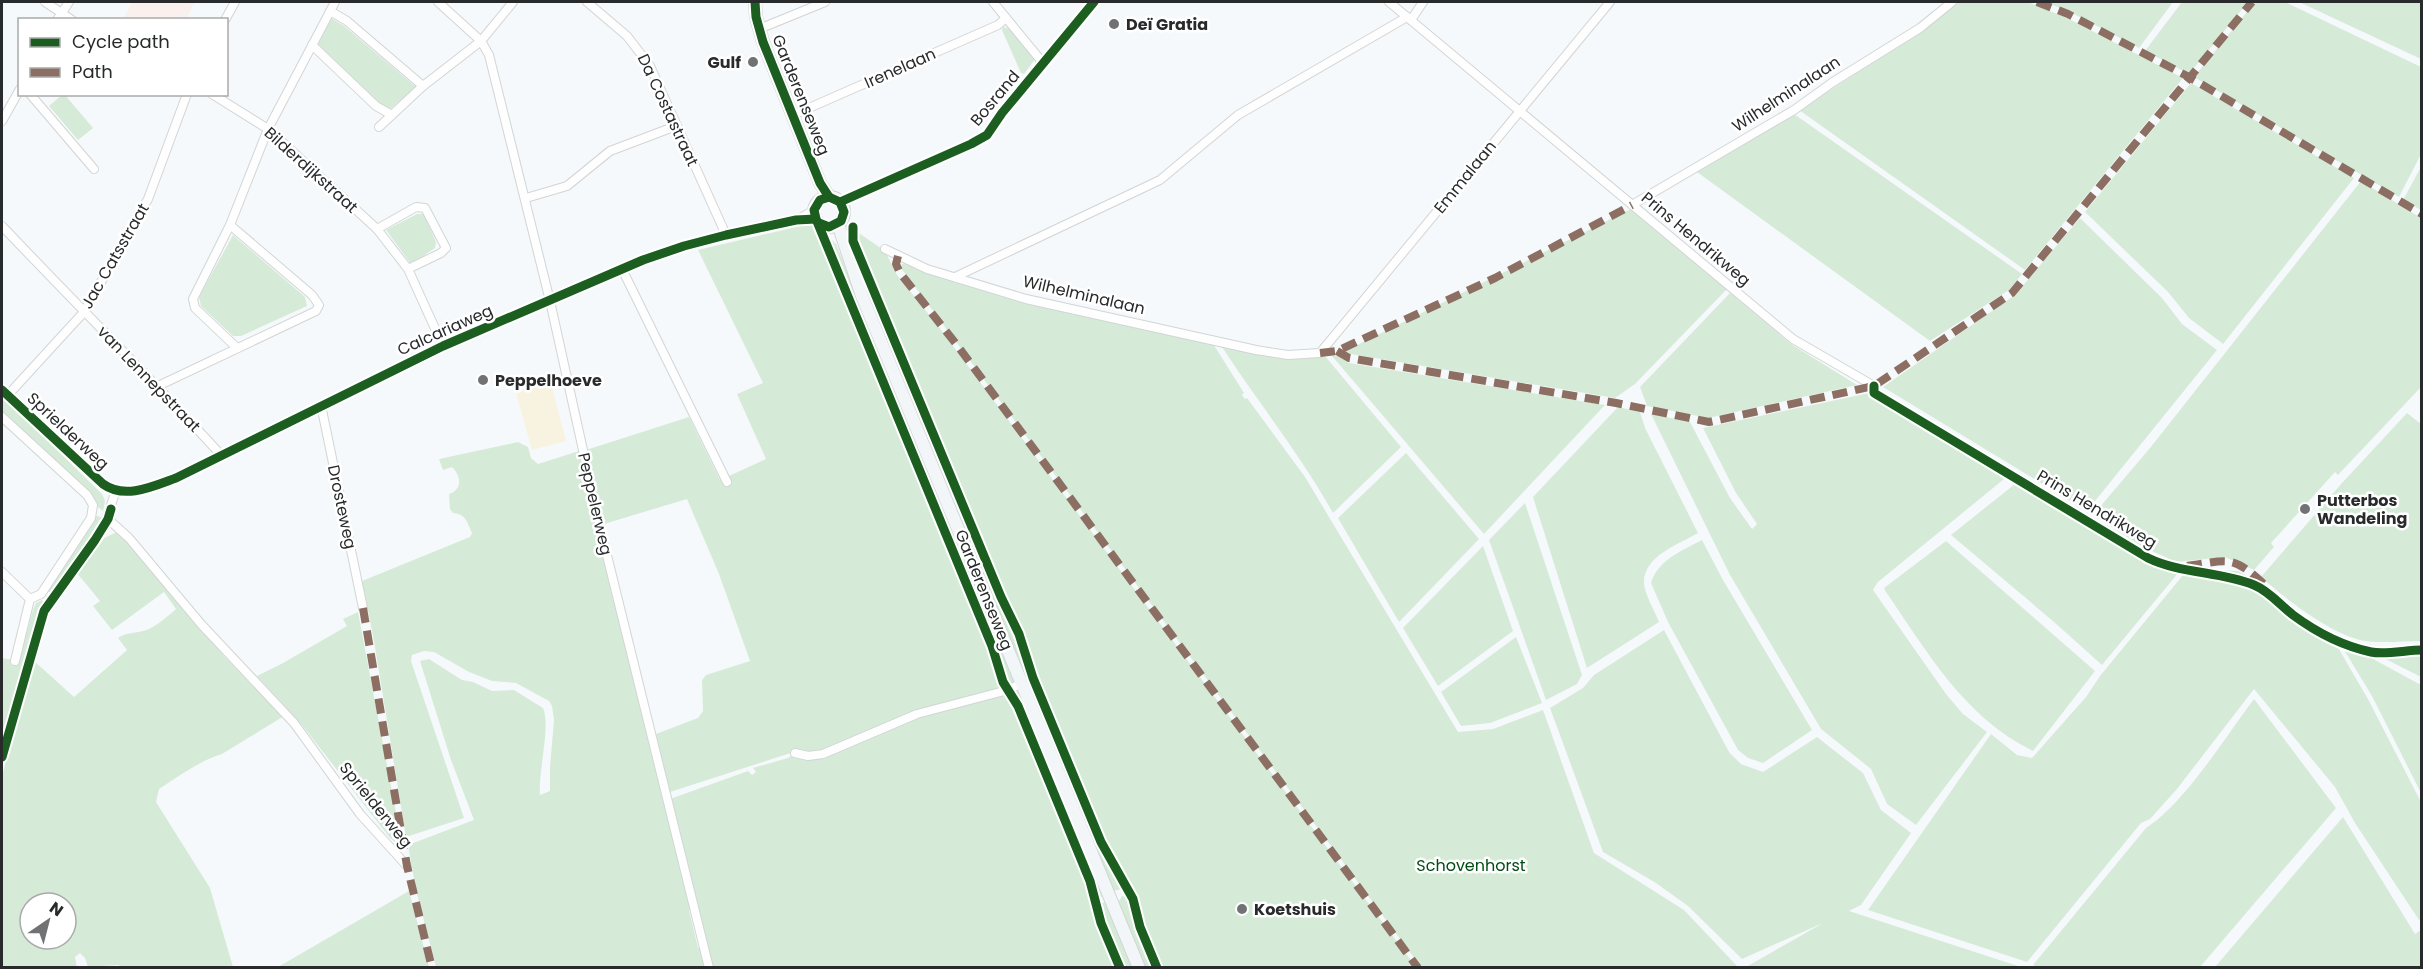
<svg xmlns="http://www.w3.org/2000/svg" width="2423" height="969" viewBox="0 0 2423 969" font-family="Poppins,sans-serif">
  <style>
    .education { fill: #faf0ee }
    .green { fill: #d5ebd8; fill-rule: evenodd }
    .sand { fill: #f7f3e0 }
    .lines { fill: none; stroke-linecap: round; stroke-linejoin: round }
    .minor-casing { stroke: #d2d5d6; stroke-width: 10 }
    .secondary-casing { stroke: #d2d5d6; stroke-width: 14 }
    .minor { stroke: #fefefe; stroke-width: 8 }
    .secondary { stroke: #f3f6f9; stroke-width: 12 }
    .quiet { stroke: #8d6e63; stroke-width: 8; stroke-dasharray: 15 8; stroke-linecap: butt }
    .cycleway-casing { stroke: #fff; stroke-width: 13 }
    .cycleway { stroke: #1b5e20; stroke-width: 9 }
    .poi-dot { fill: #707274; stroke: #fff; stroke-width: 2 }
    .labels { text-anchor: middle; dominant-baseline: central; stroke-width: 5; stroke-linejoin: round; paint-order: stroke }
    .poi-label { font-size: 16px; font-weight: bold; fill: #282a2b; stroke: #fff; text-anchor: start }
    .street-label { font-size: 16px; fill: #282a2b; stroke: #fff }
    .park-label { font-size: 16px; fill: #004e14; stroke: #fff }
  </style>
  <rect width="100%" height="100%" fill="#f6f9fb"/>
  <polygon class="education" points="132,2 143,3 145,2 195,2 186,19 123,19"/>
  <g class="green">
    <polygon points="1958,2 2028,2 2067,18 2183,78 2025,270 1799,110 1922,31"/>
    <polygon points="2045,2 2044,2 2173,2 2139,48 2070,12"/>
    <polygon points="2182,2 2248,2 2189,74 2145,51"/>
    <polygon points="2255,2 2285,2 2421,67 2421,154 2399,197 2194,77"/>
    <polygon points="2299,2 2421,2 2421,59"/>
    <polygon points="331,18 344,26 416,87 390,109 378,104 318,44"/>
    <polygon points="1003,27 1011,29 1035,59 1024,74 1021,73 1002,30"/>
    <polygon points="2191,83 2354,178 2223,344 2189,318 2168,292 2085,212"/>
    <polygon points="63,94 65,95 93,128 78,140 49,106"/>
    <polygon points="1794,114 2022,274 2009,290 1930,341 1697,172"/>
    <polygon points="2421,167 2422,210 2421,210 2403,200"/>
    <polygon points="2361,181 2421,218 2421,387 2338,475 2335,472 2271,543 2274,547 2254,570 2225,557 2176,562 2143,547 2093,515 2150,448"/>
    <polygon points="1631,209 1727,289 1635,384 1615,398 1351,354 1345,351"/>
    <polygon points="417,214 424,214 436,242 435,248 411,264 386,230"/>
    <polygon points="2080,218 2162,298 2182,324 2217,350 2087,511 1883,387 2015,295"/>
    <polygon points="844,222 850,228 851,238 993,581 1019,639 1030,674 1025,679 863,283"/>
    <path d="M809 224 817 226 998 677 1006 693H1009C1015 703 1018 714 1024 725L1088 882 1094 907 1117 967H712L670 799 748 771 752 775 756 772 753 768 788 758 797 751 670 792 656 734 698 718 703 711 702 680 706 675 750 661 719 574 687 499 604 524 586 450 689 417 720 480 766 459 737 394 763 383 698 250Z"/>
    <polygon points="856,231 885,251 897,275 939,327 1416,967 1160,967 1141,923 1140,908 1132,884 1128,883 1104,844 1037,683 1023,639 855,237 854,232"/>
    <polygon points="233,235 305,297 307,306 241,336 233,336 201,306 199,297"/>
    <polygon points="826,237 829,237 836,244 1016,679 1013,684 1007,686 994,649"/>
    <polygon points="906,263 926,272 1212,342 1244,393 1242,395 1245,399 1247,398 1305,477 1458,732 1493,729 1543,710 1594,853 1684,910 1738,967 1421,967 901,268 902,264"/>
    <polygon points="1730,293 1791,344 1857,385 1708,418 1647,406 1640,387"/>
    <path d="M1220 344 1287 358 1325 356 1401 447 1333 513C1300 454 1257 401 1220 344Z"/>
    <polygon points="1332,356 1339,356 1349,363 1605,405 1484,534"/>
    <polygon points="1874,392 2009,475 1878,582 1873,590 1946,694 1963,714 1987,732 1916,825 1887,804 1871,769 1821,729 1730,575 1651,414 1690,422 1730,498 1752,529 1757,524 1736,493 1703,428"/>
    <polygon points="2,397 53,443 52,445 102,494 105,501 103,511 98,507 89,493 2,413"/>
    <path d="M1618 407 1640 412 1645 428 1698 533C1679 544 1644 556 1644 582 1644 594 1655 611 1659 622L1587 668 1533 497Z"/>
    <path d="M2407 413 2421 424V641C2402 641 2379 644 2360 640 2328 632 2286 599 2261 577L2342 483Z"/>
    <path d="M518 442 528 447 531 458 538 464 579 451 691 910H689L698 948H701L707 967H436L416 890 408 845 474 820 451 760 420 661 429 659 462 680 473 682 492 691 514 690 543 708C551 726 538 772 540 795L550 791V767L554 720 552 706 549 701 516 683 492 681 469 672 434 652 424 651 412 655 411 661 464 818 406 837 374 641 362 581 470 537 472 533C467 522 466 514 453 513L450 509 449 494C462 490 462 477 452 467L443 470 439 459Z"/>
    <polygon points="1406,453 1479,539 1399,622 1338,518"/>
    <polygon points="2020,480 2140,554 2179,572 2102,665 2054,622 1951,535"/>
    <polygon points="1525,503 1582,675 1577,684 1546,700 1489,540"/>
    <polygon points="96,516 102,517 102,521 50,592 45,591"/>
    <path d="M117 532 125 537 224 656 284 716 222 754C199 761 179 776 159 789L156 802 210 888 233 967 123 968 118 965 88 967 85 958 80 953 75 957 77 967 2 968V776L33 660 74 697 127 650 118 638C128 631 138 634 149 629 159 624 168 616 176 609L164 592 112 630 93 606 100 601 77 573 104 538ZM30 903H66V939H30Z"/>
    <path d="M1702 540 1723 580 1812 730 1763 763 1748 758 1738 750 1668 622 1651 583C1658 560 1681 551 1702 540Z"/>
    <path d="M1946 541 2095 671 2033 751C1964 717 1928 653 1886 592L1884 588Z"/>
    <polygon points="1483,546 1513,631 1438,686 1403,628"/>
    <polygon points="2188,569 2238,571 2256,581 2286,610 2325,640 2336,644 2369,701 2421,802 2421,919 2419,920 2355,823 2335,787 2254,689 2177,789 2150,819 2141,823 2027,962 1868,910 1991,734 2017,755 2032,758 2086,697 2100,676"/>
    <polygon points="42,600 44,603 37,614 2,740 2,658 19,661 33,610 36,603"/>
    <polygon points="358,612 401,839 402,843 399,845 390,838 302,725 257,676 283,663 347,626 343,619"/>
    <polygon points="1664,630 1729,752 1741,764 1763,772 1817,737 1863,773 1881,810 1911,833 1861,905 1849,911 2021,967 1746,967 1823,923 1742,959 1688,906 1656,883 1603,852 1550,708 1583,688 1594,675"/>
    <polygon points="1516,637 1542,703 1490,723 1461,726 1441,692"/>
    <polygon points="2338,640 2421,685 2421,793 2372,696"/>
    <polygon points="2362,647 2421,649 2421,677"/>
    <polygon points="1031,681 1101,846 1127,888 1113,891 1026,682"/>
    <polygon points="1015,690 1021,692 1106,897 1096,897 1088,868 1012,691"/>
    <path d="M2254 699 2336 808 2200 967 2041 968 2033 965 2146 828C2184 804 2226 736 2254 699Z"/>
    <polygon points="2343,817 2415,934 2421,930 2421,967 2215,967"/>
    <polygon points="409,891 429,967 278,967"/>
    <polygon points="1122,896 1131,897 1141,936 1155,967 1144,967 1118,903"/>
    <polygon points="1097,902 1108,903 1134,967 1122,967"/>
  </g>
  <polygon class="sand" points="551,383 566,441 532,450 516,393"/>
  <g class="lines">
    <g class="minor-casing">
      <g id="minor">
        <polyline points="45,2 72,20"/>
        <polyline points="438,2 481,41 489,55 550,301 600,527 709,968"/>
        <polyline points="587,2 627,36 650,66 726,235"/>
        <polyline points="993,2 1043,63"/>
        <polyline points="1389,2 1793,339 1874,386"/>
        <polyline points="330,11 347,21 423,86"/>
        <polyline points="57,20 69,2"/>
        <polyline points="225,20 235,2"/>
        <polyline points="1411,20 1423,2"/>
        <polyline points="759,29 825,2"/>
        <polyline points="312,45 376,106 390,114"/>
        <polyline points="30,94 94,169"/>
        <polyline points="212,94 268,129 377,229"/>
        <polyline points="793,115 998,25 1006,18"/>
        <polyline points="2,121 20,89"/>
        <polyline points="379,127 423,86 481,41 513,2"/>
        <polyline points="526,198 567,186 610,151 676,126"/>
        <polyline points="840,202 971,144 987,135 1002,113 1094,2"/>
        <polyline points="1632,205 1794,110 1833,82 1920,28 1952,2"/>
        <polyline points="799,219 814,210"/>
        <path d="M2 226C75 303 150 377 221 455"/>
        <polyline points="885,249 927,269 1026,299 1256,350 1288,355 1320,353 1610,2"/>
        <polyline points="408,269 441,253 446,248 425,208 416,207 377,229 408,269 443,346"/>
        <polyline points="622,269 727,482"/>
        <polyline points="955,277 1160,180 1238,115 1407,17"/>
        <polyline points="236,347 195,308 193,299 230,225 268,129 335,2"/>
        <polyline points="158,386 316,311 319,305 312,295 230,225"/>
        <path d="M2 390 103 484C125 500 154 486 176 478L443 346 643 260 684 246 726 235 796 220 816 219"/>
        <polyline points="7,396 84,312 148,199 187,94"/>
        <polyline points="321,405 363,608"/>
        <polyline points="2,417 87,495 93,505 91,518 41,594 30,599"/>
        <polyline points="108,519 129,538 201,624 294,723 360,814 407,866"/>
        <polyline points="2,572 30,599 15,661"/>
        <polyline points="795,753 808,756 823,754 917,714 1008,690 1022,683"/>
        <polyline points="2,757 44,611 104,526 116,490"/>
      </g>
    </g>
    <g class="secondary-casing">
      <g id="secondary">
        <polyline points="755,2 756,17 763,42 820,183 829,197"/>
        <circle cx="829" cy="212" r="15"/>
        <polyline points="838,224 862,296 1139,968"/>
      </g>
    </g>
    <use href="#minor" class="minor"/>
    <use href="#secondary" class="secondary"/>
    <g class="quiet">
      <polyline points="2037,2 2068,14 2189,77 2422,214"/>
      <polyline points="898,256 896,264 900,273 957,345 1418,968"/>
      <polyline points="1337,351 1349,358 1616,403 1709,422 1874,386 2012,293 2252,2"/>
      <polyline points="1320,353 1337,351 1495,278 1632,205"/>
      <path d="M2187 566C2230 560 2232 554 2266 586"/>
      <polyline points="363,608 407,866 432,968"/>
    </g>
    <g class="cycleway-casing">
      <g id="cycleway">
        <polyline points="755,2 756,17 763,42 820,183 829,197"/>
        <polyline points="840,202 971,144 987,135 1002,113 1094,2"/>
        <polyline points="819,223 829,227 841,221 844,212 840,202 829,197 820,200 814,210 816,219 992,646 1003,682 1018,706 1090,881 1101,923 1120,968"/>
        <polyline points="853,227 853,241 1001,597 1019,634 1033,678 1101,842 1133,899 1140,927 1157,968"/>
        <path d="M1874 386V393L2148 558C2181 574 2219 571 2254 585 2269 591 2280 605 2293 615 2316 632 2343 646 2371 652 2386 655 2406 650 2422 650"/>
        <path d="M2 390 103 484C125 500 154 486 176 478L443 346 643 260 684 246 726 235 796 220 816 219"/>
        <polyline points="2,757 44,611 95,540 108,519 111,509"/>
      </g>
    </g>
    <use href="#cycleway" class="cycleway"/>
  </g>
  <g class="poi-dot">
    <circle cx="1114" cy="24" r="6"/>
    <circle cx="753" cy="62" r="6"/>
    <circle cx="483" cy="380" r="6"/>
    <circle cx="2305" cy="509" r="6"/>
    <circle cx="1242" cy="909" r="6"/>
  </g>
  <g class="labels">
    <g class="poi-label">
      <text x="1126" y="24">Deï Gratia</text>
      <text x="741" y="62" text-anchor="end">Gulf</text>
      <text x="495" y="380">Peppelhoeve</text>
      <text x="2317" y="500">Putterbos<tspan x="2317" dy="18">Wandeling</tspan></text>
      <text x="1254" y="909">Koetshuis</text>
    </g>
    <g class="street-label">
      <text transform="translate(900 68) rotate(-24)">Irenelaan</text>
      <text transform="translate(1786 94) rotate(-33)">Wilhelminalaan</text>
      <text transform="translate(801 95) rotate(68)">Garderenseweg</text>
      <text transform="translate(995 98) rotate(-50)">Bosrand</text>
      <text transform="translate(668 110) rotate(65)">Da Costastraat</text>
      <text transform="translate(311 170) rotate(42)">Bilderdijkstraat</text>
      <text transform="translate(1465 177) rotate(-51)">Emmalaan</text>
      <text transform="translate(1696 239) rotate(40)">Prins Hendrikweg</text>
      <text transform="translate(115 256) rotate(-60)">Jac Catsstraat</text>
      <text transform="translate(1084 295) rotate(13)">Wilhelminalaan</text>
      <text transform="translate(445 330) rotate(-24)">Calcariaweg</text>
      <text transform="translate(149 379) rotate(46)">van Lennepstraat</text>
      <text transform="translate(68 431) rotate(43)">Sprielderweg</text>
      <text transform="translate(595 504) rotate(77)">Peppelerweg</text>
      <text transform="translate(342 507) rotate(78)">Drosteweg</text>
      <text transform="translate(2097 509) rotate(31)">Prins Hendrikweg</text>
      <text transform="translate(984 590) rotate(68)">Garderenseweg</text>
      <text transform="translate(376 805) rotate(51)">Sprielderweg</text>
    </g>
    <g class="park-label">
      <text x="1471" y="865">Schovenhorst</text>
    </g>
  </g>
  <rect width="2423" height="969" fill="none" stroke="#282a2b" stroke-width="6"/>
  <rect x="18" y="18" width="210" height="78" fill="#ffffff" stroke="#a9aaaa" stroke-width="1.5"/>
  <rect x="30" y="38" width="30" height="9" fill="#1b5e20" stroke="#a9aaaa" stroke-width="1.5"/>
  <text x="72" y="48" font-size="18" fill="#282a2b">Cycle path</text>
  <rect x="30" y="68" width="30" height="9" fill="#8d6e63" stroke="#a9aaaa" stroke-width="1.5"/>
  <text x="72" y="78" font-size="18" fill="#282a2b">Path</text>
  <g transform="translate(48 921) rotate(35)"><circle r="28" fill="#ffffff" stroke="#a9aaaa" stroke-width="1.5"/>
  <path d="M0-4.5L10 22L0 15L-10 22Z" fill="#707274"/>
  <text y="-9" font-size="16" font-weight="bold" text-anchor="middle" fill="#282a2b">N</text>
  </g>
</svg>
